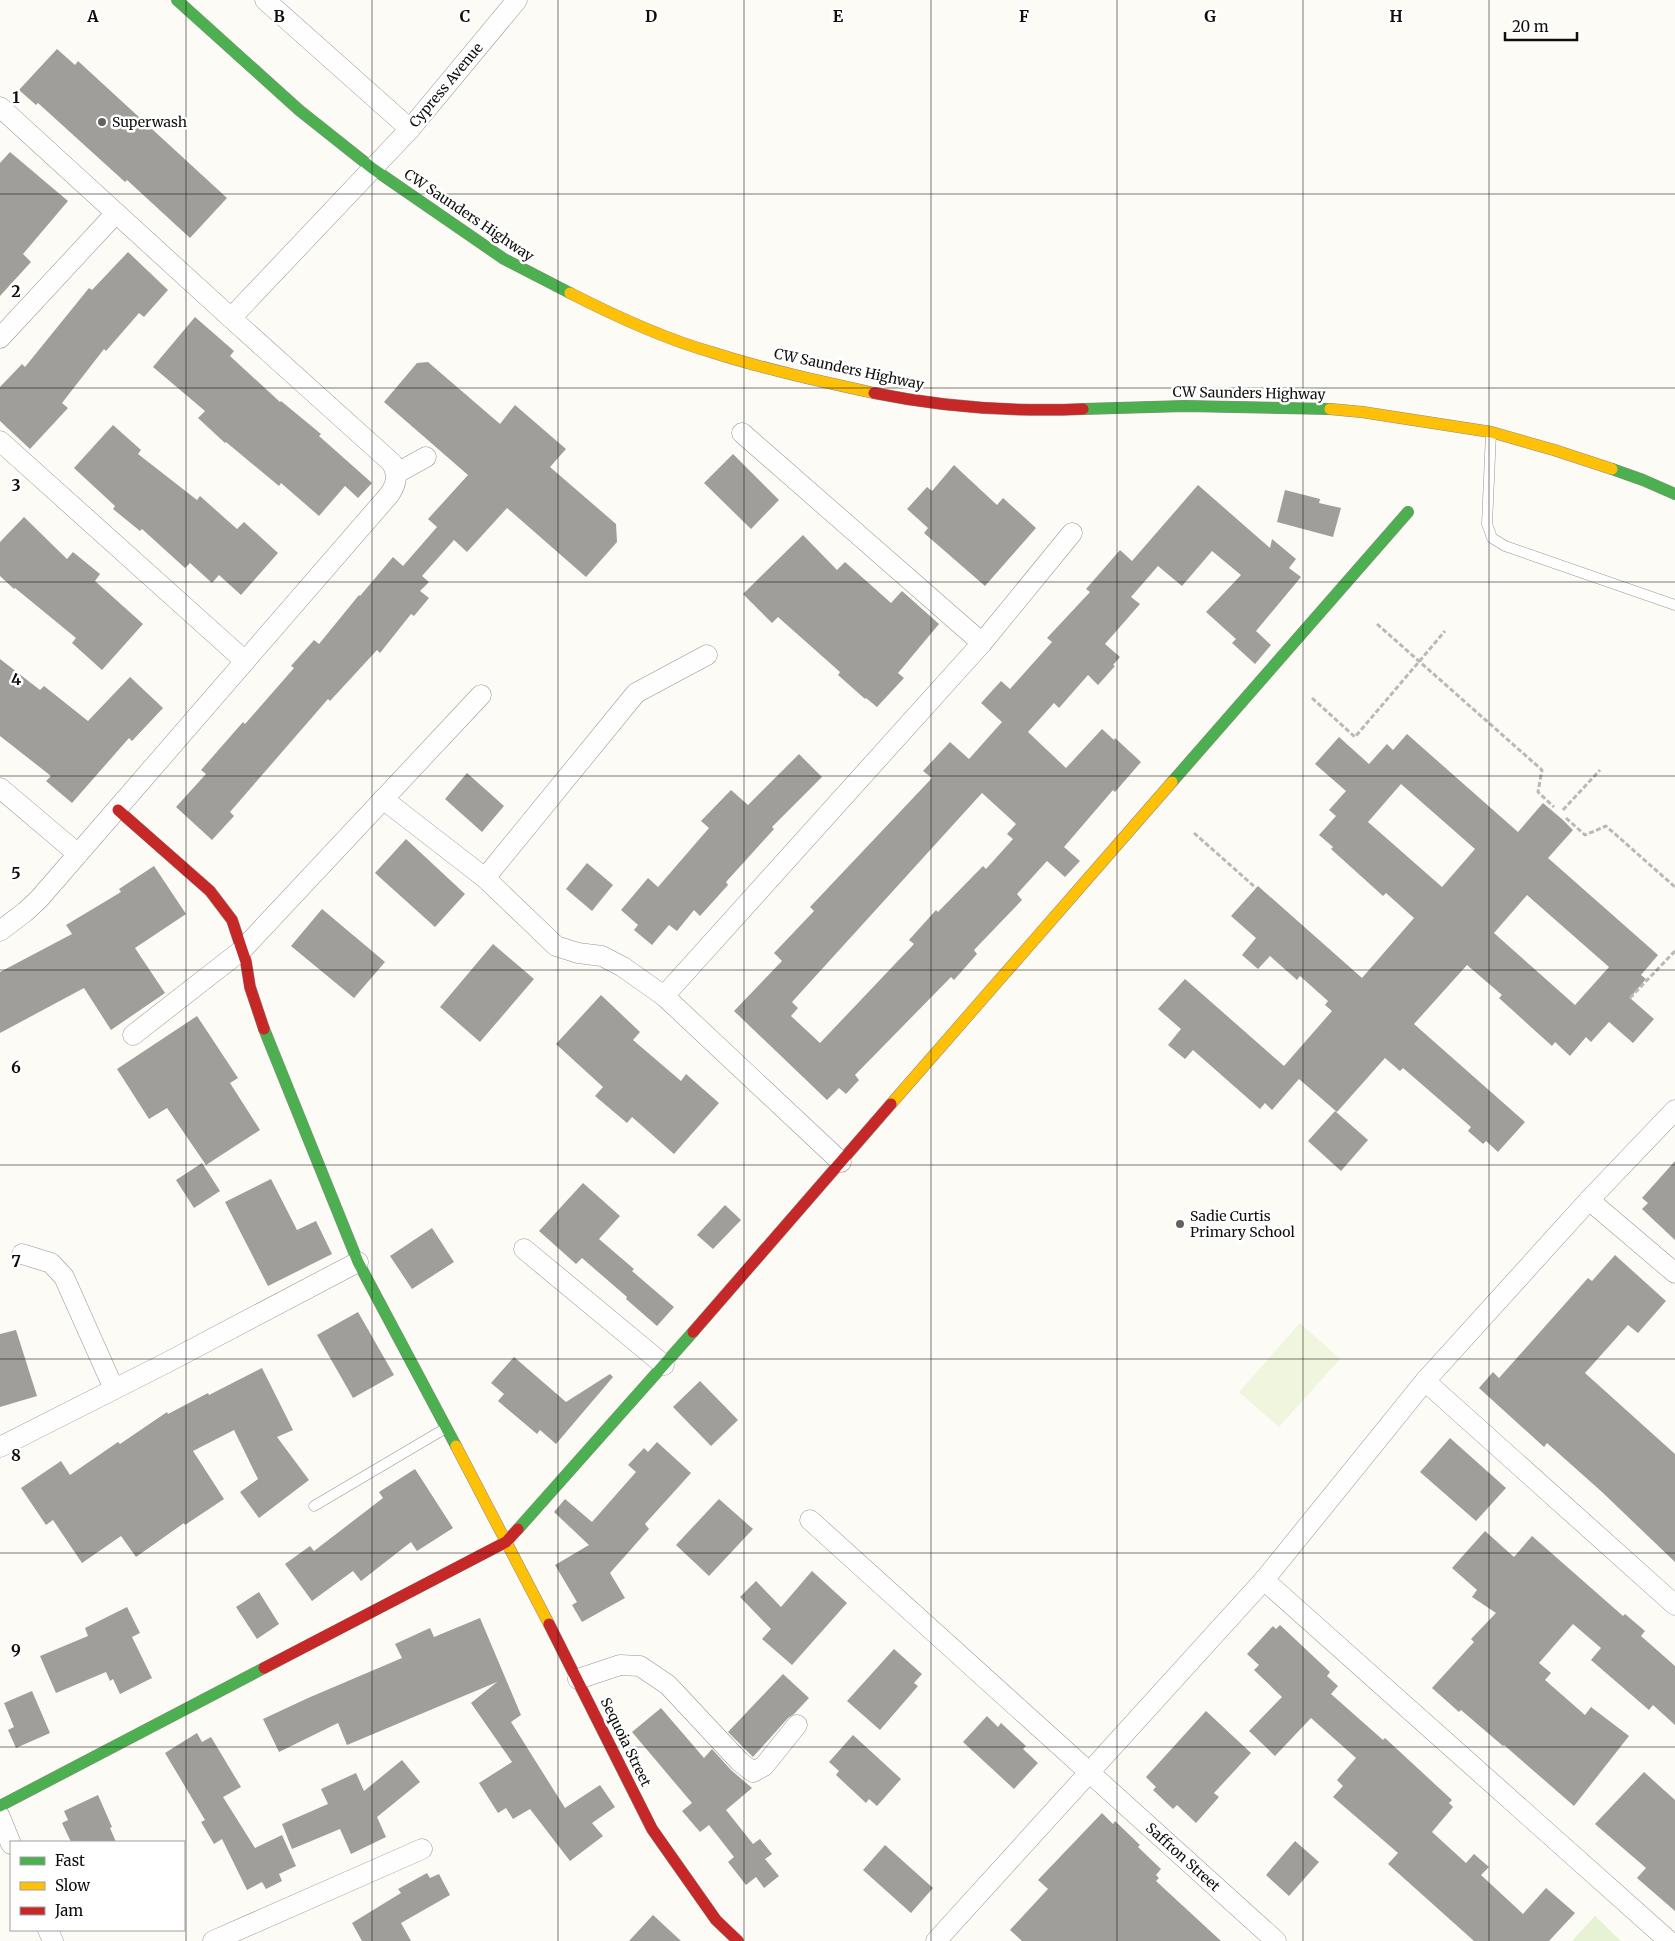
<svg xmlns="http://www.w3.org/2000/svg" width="1675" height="1941" viewBox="0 0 1675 1941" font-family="Merriweather,serif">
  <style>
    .green { fill: #e7f2d5 }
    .pitch { fill: #f0f6de }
    .building { fill: #a09e9a; fill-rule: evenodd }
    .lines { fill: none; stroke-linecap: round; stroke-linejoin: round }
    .lane-casing { stroke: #969593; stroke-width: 11 }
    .street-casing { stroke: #969593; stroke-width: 21 }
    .fast-casing { stroke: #8c8c89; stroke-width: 12 }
    .slow-casing { stroke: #8c8c89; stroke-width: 12 }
    .jam-casing { stroke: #8c8c89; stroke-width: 12 }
    .path { stroke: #b9b9b8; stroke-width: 3; stroke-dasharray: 5 2.5; stroke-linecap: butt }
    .lane { stroke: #fffefe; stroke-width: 10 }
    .street { stroke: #fffefe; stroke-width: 20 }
    .fast { stroke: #4caf50; stroke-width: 11 }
    .slow { stroke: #ffc107; stroke-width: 11 }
    .jam { stroke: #c62828; stroke-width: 11 }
    .grid { fill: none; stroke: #0f0f0f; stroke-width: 1; stroke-opacity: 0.55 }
    .poi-dot { fill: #626260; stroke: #fff; stroke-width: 2 }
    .labels { text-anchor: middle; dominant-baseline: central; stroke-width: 5; stroke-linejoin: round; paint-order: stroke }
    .street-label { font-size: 14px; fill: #0f0f0f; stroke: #fff }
    .poi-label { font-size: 14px; fill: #0f0f0f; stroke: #fff; text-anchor: start }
    .grid-label { font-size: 16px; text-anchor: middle; font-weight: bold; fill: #0f0f0f; stroke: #fff; stroke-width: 5; stroke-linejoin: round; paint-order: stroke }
  </style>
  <rect width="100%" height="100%" fill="#fcfbf5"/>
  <polygon class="green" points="1595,1916 1621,1941 1572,1941"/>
  <polygon class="pitch" points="1300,1323 1340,1359 1279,1427 1239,1392"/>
  <g class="building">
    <polygon points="57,49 75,65 78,61 227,198 190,238 127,180 125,182 38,103 36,105 19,90"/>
    <polygon points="10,152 68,201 23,254 31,262 0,296 0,163"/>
    <polygon points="128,252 168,290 144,317 139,313 106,351 104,349 62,403 68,408 30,449 0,421 0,387 22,364 25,367 89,288 92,290"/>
    <polygon points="195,317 234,351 230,356 280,402 281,401 321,434 319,436 372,483 358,498 345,486 319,516 281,483 279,486 226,442 225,443 198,418 205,411 153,367"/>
    <polygon points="428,362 500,424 515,405 566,449 550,467 616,524 617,542 586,577 507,508 467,552 454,540 422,576 429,582 420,591 429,598 414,616 411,614 380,653 377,650 330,701 328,699 230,812 234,816 212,840 176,807 206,774 201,770 243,722 245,724 294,668 291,666 314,640 319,644 359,595 360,596 393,557 403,566 437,527 428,519 468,475 384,402 417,363"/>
    <polygon points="113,425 141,450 138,454 197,500 200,496 237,529 244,522 278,553 241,595 219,575 212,583 190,563 185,568 142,529 140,531 113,509 115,506 74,468"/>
    <polygon points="733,454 779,500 751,529 704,483"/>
    <polygon points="954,465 997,505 1003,498 1036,528 985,586 924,533 928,528 907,509 927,487 932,491"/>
    <path d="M1198 485 1270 548 1272 539 1296 559 1289 568 1301 577 1256 631 1271 645 1255 664 1232 643 1236 639 1206 612 1241 575 1212 551 1182 586 1158 566 1131 597 1140 604 1105 644 1120 657 1113 665 1115 666 1098 685 1088 675 1059 708 1054 703 1028 732 1066 768 1102 729 1114 740 1115 738 1141 762 1115 792 1113 790 1064 847 1080 861 1065 877 1047 861 1017 894 1022 900 974 950 977 954 954 980 951 977 855 1075 859 1080 846 1094 839 1088 827 1100 734 1011 782 961 774 953 814 911 810 907 932 778 923 771 950 742 969 759 1002 722 981 703 1001 681 1010 689 1052 642 1047 638 1090 592 1086 589 1120 550 1132 561ZM982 793 1016 824 1007 834 1013 839 986 869 983 866 938 912 936 910 909 940 914 944 820 1043 791 1016 798 1008 792 1002Z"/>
    <polygon points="1285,490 1320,499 1319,503 1341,508 1333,537 1277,522"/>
    <polygon points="24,517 67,559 73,552 100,574 95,581 143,624 102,670 72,643 76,638 15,588 14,589 0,576 0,542"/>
    <polygon points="803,535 837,570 845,562 891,603 902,591 939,624 898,673 904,678 877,707 866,698 865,699 838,675 840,672 778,617 772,623 743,594"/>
    <polygon points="0,659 40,690 44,686 88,721 130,677 163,708 132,741 129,738 72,803 46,781 51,776 0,736"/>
    <path d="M1407 734 1518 832 1543 803 1563 820 1573 830 1548 858 1658 955 1641 975 1646 979 1630 998 1654 1019 1633 1043 1609 1022 1591 1042 1586 1037 1570 1056 1555 1042 1552 1046 1499 998 1502 995 1467 965 1414 1024 1525 1122 1498 1152 1486 1141 1483 1144 1468 1131 1471 1127 1403 1068 1400 1071 1385 1058 1337 1112 1299 1079 1272 1110 1265 1103 1260 1109 1193 1050 1185 1059 1168 1045 1181 1029 1158 1009 1185 979 1284 1066 1332 1011 1325 1005 1328 1001 1300 976 1297 980 1270 956 1258 969 1242 955 1256 938 1231 916 1258 886 1362 978 1414 918 1386 893 1383 896 1331 849 1333 847 1319 835 1336 816 1329 810 1346 791 1315 764 1339 737 1369 764 1387 744 1393 750ZM1401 784 1475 849 1442 887 1368 822ZM1527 895 1609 967 1575 1005 1494 933Z"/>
    <polygon points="799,754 822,777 772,827 774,829 726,882 728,885 700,916 694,910 677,931 669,925 652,945 634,930 638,925 621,910 648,878 658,887 709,828 701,821 731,790 748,805"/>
    <polygon points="467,773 504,806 482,832 445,799"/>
    <polygon points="406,839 465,894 435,927 375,873"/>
    <polygon points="587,863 613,885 592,911 566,889"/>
    <polygon points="154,866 186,914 135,948 165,993 111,1030 84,988 0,1033 0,972 72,934 66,925 121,892 119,889"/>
    <polygon points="322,909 385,962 354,998 291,946"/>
    <polygon points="493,944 534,979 480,1042 440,1007"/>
    <polygon points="601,995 640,1032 633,1040 681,1081 686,1074 719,1103 674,1154 632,1117 627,1123 595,1096 603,1087 556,1044"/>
    <polygon points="197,1016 238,1078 230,1083 260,1130 206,1165 167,1108 149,1119 117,1069"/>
    <polygon points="1335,1111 1368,1140 1341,1171 1308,1141"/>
    <polygon points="1675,1161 1675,1240 1642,1209 1648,1203 1642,1198"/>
    <polygon points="202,1163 220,1191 194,1208 176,1180"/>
    <polygon points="271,1179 297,1230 316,1221 332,1254 268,1286 225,1202"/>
    <polygon points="583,1183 620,1216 599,1239 634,1269 632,1271 674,1307 657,1326 626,1299 627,1297 582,1258 576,1264 539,1231"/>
    <polygon points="725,1205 741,1220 713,1249 697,1235"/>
    <polygon points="432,1228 454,1262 412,1289 390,1256"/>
    <polygon points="1615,1255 1666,1301 1638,1333 1628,1325 1585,1373 1675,1454 1675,1562 1602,1492 1547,1443 1544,1447 1479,1388 1493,1372 1499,1378 1588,1278 1592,1281"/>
    <polygon points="358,1312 394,1375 353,1398 317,1335"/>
    <polygon points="16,1330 37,1396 0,1407 0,1334"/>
    <polygon points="514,1357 566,1402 610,1374 613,1377 556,1444 540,1430 537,1434 498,1401 504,1394 491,1383"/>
    <polygon points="262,1368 293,1430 277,1437 309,1480 259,1518 240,1492 258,1479 234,1430 193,1451 224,1499 185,1525 184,1523 136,1557 121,1536 82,1563 53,1520 46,1525 21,1488 61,1461 70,1475 118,1442 120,1444 167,1412 168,1414 208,1393 209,1395"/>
    <polygon points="700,1381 738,1420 711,1446 673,1407"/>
    <polygon points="1450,1438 1506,1488 1476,1521 1420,1472"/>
    <polygon points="657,1442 691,1473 645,1524 649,1529 610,1573 625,1598 582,1622 572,1605 577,1602 555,1565 589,1545 554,1512 565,1499 592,1522 636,1472 628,1465 644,1448 648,1452"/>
    <polygon points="415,1469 453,1528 417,1551 411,1542 361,1581 353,1571 312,1601 285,1564 310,1546 314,1551 383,1498 379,1492"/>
    <polygon points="719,1499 753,1529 709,1576 676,1545"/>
    <polygon points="1485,1531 1514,1557 1532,1536 1623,1616 1625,1614 1645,1631 1641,1636 1675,1666 1675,1725 1653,1705 1649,1710 1591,1660 1601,1648 1573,1624 1539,1663 1551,1673 1545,1680 1585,1715 1591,1707 1629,1736 1574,1806 1504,1745 1503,1746 1461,1710 1459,1712 1432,1688 1474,1642 1471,1639 1496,1613 1472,1597 1477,1590 1452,1568"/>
    <polygon points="812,1571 847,1603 792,1665 762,1639 771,1629 740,1597 756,1581 781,1607"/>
    <polygon points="259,1592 279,1624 257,1639 236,1607"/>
    <polygon points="127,1607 140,1633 132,1637 152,1678 120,1694 113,1679 110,1681 106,1672 56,1693 40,1656 88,1636 85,1628"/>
    <polygon points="480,1618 521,1715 511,1722 565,1808 600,1785 615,1807 592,1823 603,1836 570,1861 530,1809 513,1819 506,1808 498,1813 479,1783 512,1762 471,1703 497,1682 347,1745 338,1723 279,1752 263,1719 308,1698 402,1658 395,1644 430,1628 434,1637"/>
    <polygon points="1280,1625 1330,1672 1327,1676 1338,1686 1331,1694 1383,1740 1385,1738 1452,1800 1449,1803 1453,1807 1432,1832 1466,1863 1474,1854 1489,1867 1481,1875 1523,1914 1546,1888 1575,1913 1549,1941 1474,1941 1388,1864 1398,1853 1333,1797 1343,1786 1337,1780 1356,1758 1311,1718 1275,1756 1249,1731 1282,1697 1254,1670 1259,1665 1247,1654 1273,1626 1276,1629"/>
    <polygon points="894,1649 922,1674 914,1683 918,1686 880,1730 847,1701"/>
    <polygon points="783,1674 809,1698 794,1714 788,1718 753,1757 728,1732"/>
    <polygon points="32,1691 50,1733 16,1748 8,1730 14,1727 4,1703"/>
    <polygon points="661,1708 704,1758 712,1749 731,1770 752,1788 726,1810 753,1844 760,1839 772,1854 765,1859 779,1876 764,1888 756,1877 746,1885 728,1862 734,1857 709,1825 700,1832 682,1811 692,1803 632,1732"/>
    <polygon points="1206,1711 1251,1753 1214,1793 1219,1797 1196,1823 1177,1805 1173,1809 1153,1790 1156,1787 1146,1777"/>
    <polygon points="987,1716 998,1727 1001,1723 1026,1746 1023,1749 1038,1763 1014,1789 963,1742"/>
    <polygon points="197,1733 202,1742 211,1737 241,1787 223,1797 255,1848 282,1835 296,1866 279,1874 282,1881 266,1889 262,1882 247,1890 222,1839 214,1844 201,1822 205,1820 165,1753"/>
    <polygon points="853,1735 901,1779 877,1806 869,1799 866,1803 836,1775 839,1771 829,1762"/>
    <polygon points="402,1760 420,1782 377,1817 386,1837 351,1854 340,1829 292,1849 282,1824 328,1804 321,1789 356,1773 364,1791"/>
    <polygon points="1644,1772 1675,1800 1675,1911 1637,1878 1646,1868 1595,1824"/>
    <polygon points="98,1795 112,1827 110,1828 116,1842 71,1842 62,1823 68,1820 64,1811"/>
    <polygon points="1102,1813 1113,1824 1115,1821 1140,1845 1138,1847 1161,1869 1156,1875 1159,1878 1156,1881 1221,1941 1022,1941 1010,1930 1048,1889 1038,1880"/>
    <polygon points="1295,1841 1319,1862 1289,1896 1266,1875"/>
    <polygon points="885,1845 933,1888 911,1913 863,1870"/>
    <polygon points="427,1873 430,1878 439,1874 450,1895 401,1923 411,1941 362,1941 352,1923 401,1893 398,1889"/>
    <polygon points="653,1915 681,1941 629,1941"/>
  </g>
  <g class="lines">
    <g class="lane-casing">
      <g id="lane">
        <polyline points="1491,433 1487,524 1492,538 1505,546 1675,605"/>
        <polyline points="314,1506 446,1428"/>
      </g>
    </g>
    <g class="street-casing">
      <g id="street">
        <polyline points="265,0 410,129"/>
        <path d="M0 107 231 318 392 463C398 475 397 484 389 495L39 899 25 912 0 931"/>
        <polyline points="231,318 410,129 517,0"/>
        <polyline points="0,338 116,213"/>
        <polyline points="742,433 982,643"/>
        <polyline points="0,441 245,661"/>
        <polyline points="397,473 426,457"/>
        <polyline points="0,788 78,854"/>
        <polyline points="383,799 485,878 556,946 578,953 602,956 623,967 664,996"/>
        <polyline points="485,878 636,693 707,655"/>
        <polyline points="133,1035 242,950 481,695"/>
        <polyline points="841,1162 664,996 982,643 1072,533"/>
        <polyline points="1589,1200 1675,1273"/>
        <polyline points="524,1249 664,1365"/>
        <polyline points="22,1254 51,1263 64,1277 114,1389"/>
        <polyline points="1425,1381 1675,1605"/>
        <polyline points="0,1447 166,1363 358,1262"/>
        <polyline points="810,1520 1276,1941"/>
        <polyline points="1264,1580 1669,1941"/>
        <polyline points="578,1679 620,1665 640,1666 668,1685 740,1762 753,1772 764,1766 797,1725"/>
        <polyline points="0,1817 11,1844"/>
        <polyline points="48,1930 53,1941"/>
        <polyline points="213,1941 422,1849"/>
        <polyline points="936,1941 1264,1580 1425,1381 1589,1200 1675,1110"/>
      </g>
    </g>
    <g class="fast-casing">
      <g id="fast">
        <polyline points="177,0 299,110 372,168 504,259 570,293"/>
        <polyline points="1083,409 1185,406 1330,409"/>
        <polyline points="1612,469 1643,480 1675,494"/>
        <polyline points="1172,782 1408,512"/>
        <polyline points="264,1029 358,1262 456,1446"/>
        <polyline points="518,1529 693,1332"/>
        <polyline points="0,1806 264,1668"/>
      </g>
    </g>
    <g class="slow-casing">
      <g id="slow">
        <path d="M570 293C615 316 662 338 711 352 764 369 819 381 874 393"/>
        <polyline points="1330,409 1362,412 1491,432 1554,450 1612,469"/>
        <polyline points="891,1104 1172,782"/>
        <polyline points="456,1446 549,1624"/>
      </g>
    </g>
    <g class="jam-casing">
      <g id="jam">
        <path d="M874 393C942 407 1013 412 1083 409"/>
        <polyline points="118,810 210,891 232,920 246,962 250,987 264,1029"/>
        <polyline points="693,1332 891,1104"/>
        <polyline points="549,1624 652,1829 716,1920 738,1941"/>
        <polyline points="264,1668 506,1542 518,1529"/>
      </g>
    </g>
    <g class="path">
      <polyline points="1377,624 1542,770 1538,792 1554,807"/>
      <polyline points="1312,698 1355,737 1445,631"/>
      <polyline points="1563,810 1600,770"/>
      <polyline points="1566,818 1585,835 1606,826 1675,887"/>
      <polyline points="1194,833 1256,888"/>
      <polyline points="1630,998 1675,951"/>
    </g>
    <use href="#lane" class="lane"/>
    <use href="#street" class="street"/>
    <use href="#fast" class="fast"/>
    <use href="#slow" class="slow"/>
    <use href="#jam" class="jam"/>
  </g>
  <path class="grid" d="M186 0V1941M372 0V1941M558 0V1941M744 0V1941M931 0V1941M1117 0V1941M1303 0V1941M1489 0V1941M0 194H1675M0 388H1675M0 582H1675M0 776H1675M0 970H1675M0 1165H1675M0 1359H1675M0 1553H1675M0 1747H1675"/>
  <g class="poi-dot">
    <circle cx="102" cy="122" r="5"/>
    <circle cx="1180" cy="1224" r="5"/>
  </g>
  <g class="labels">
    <g class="street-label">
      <text transform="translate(446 85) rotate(-50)">Cypress Avenue</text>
      <text transform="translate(469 215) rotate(34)">CW Saunders Highway</text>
      <text transform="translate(849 369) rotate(12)">CW Saunders Highway</text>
      <text transform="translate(1249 393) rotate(1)">CW Saunders Highway</text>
      <text transform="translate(626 1742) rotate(64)">Sequoia Street</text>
      <text transform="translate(1183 1857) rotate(42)">Saffron Street</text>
    </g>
    <g class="poi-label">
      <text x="112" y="122">Superwash</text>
      <text x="1190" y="1216">Sadie Curtis<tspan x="1190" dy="16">Primary School</tspan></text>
    </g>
  </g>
  <g class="grid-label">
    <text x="93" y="22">A</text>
    <text x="279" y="22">B</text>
    <text x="465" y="22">C</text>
    <text x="651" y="22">D</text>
    <text x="838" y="22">E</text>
    <text x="1024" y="22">F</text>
    <text x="1210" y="22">G</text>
    <text x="1396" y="22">H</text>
    <text x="16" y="103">1</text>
    <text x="16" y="297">2</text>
    <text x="16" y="491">3</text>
    <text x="16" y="685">4</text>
    <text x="16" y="879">5</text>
    <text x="16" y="1073">6</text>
    <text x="16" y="1267">7</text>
    <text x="16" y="1461">8</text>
    <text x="16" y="1656">9</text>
  </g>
  <rect x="10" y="1841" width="175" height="90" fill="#ffffff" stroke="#9f9f9f"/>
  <rect x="20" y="1857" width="25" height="8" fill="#4caf50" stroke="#9f9f9f"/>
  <text x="55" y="1866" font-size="15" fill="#0f0f0f">Fast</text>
  <rect x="20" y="1882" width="25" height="8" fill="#ffc107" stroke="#9f9f9f"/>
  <text x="55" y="1891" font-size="15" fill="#0f0f0f">Slow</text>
  <rect x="20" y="1907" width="25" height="8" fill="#c62828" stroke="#9f9f9f"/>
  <text x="55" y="1916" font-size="15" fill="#0f0f0f">Jam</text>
  <path d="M1505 32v8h72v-8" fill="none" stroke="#0f0f0f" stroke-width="2.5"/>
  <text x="1512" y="32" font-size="15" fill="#0f0f0f" stroke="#ffffff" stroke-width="4" paint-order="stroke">20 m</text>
</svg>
